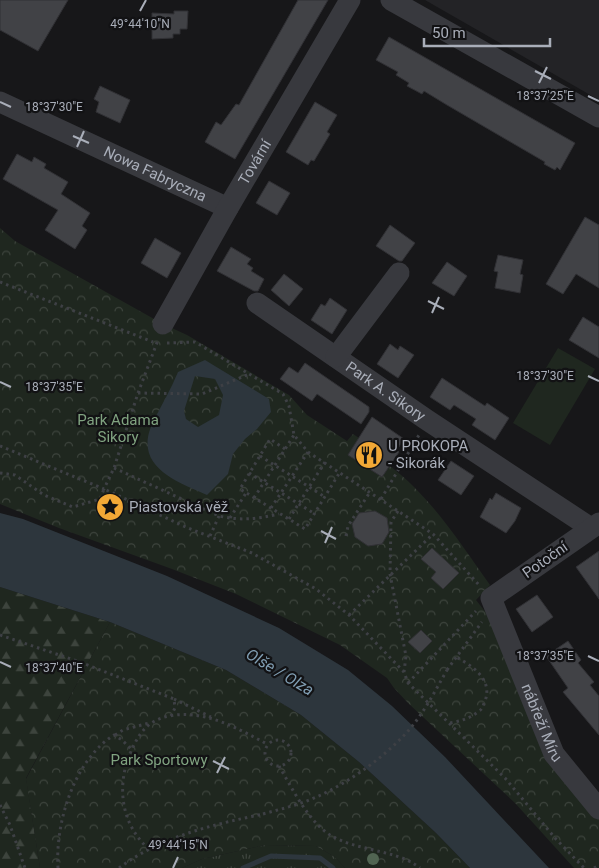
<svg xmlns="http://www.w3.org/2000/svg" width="599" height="868" viewBox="0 0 599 868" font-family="Roboto,sans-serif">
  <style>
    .built { fill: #232326 }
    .grass { fill: url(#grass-tufts) }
    .forest { fill: url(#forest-firs) }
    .park { fill: url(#park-crowns) }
    .garden { fill: #1f271f }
    .water { fill: #2d363d; fill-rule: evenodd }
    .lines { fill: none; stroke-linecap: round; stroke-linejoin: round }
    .stream { stroke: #2d363d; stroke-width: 5 }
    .building { fill: #414246; stroke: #313135 }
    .path { stroke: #3e4045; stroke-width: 3; stroke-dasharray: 2.5 4; stroke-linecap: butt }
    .minor { stroke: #38393e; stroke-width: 21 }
    .path-bridge { stroke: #3e4045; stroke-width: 3; stroke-dasharray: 2.5 4; stroke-linecap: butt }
    .tree { fill: #516452 }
    .ticks { fill: none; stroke: #a9aeb9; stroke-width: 2 }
    .labels { text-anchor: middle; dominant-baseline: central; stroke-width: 4.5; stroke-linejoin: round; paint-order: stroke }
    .street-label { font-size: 15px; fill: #a9aeb9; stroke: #121214 }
    .park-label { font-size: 15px; fill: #80a380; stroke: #121214 }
    .poi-label { font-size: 15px; fill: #a9aeb9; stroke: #121214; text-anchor: start }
    .water-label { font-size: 16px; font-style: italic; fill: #809eb3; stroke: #121214 }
    .ticks-label { font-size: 12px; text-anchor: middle; fill: #a9aeb9; stroke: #121214; stroke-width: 4.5; stroke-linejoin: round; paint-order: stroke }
  </style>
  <defs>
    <pattern id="grass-tufts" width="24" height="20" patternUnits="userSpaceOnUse" patternTransform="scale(1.25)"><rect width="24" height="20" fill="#1f271f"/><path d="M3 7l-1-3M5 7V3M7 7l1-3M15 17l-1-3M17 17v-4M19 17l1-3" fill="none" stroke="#3d443d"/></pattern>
    <pattern id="forest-firs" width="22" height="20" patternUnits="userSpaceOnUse" patternTransform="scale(1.25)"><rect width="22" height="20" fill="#1f271f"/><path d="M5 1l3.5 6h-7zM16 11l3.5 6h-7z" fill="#3d443d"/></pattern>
    <pattern id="park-crowns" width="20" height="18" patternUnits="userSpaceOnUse" patternTransform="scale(1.25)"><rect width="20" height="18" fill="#1f271f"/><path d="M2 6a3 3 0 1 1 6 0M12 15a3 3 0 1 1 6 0" fill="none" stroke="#3d443d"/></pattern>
  </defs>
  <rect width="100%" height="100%" fill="#171719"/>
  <polygon class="built" points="425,0 599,0 599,100"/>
  <polygon class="grass" points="265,845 316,846 335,857 345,868 182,868 202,859"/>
  <polygon class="forest" points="0,587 110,622 26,778 40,868 0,868"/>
  <g class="park">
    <path d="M0 228 15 241 163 324 187 335 289 395 307 415 347 441 353 434 359 438 348 455 382 477 390 466C432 498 460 543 490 585L476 600 494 623 599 818V868H574L515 803 408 703 394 688 387 678 340 645 236 594 172 569 59 528 0 504Z"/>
    <polygon points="110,622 226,670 301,715 359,762 436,833 470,868 345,868 335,857 316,846 265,845 202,859 182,868 40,868 26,779"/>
  </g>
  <polygon class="garden" points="558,348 595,369 550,445 513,423"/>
  <g class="water">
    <path d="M205 360 269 399 271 412 257 429 245 439 233 454 228 474 207 495C174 481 131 465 154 420 162 404 171 389 178 372ZM195 376 215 379 223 395 219 415 198 427 186 419 184 411Z"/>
    <polygon points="0,513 23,519 167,576 279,628 348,670 392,706 445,757 549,868 470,868 436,833 359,762 301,715 226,670 110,622 0,587"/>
  </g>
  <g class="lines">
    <polyline class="stream" points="243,868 271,856 320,858 333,868"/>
  </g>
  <g class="building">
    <polygon points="0,0 68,0 38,51 0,30"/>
    <polygon points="298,0 328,0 235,159 205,142 216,122 221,125 236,104 239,105"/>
    <polygon points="174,11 188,11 187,29 180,29 180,34 173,34 173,38 152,39 152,13 174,14"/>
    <polygon points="389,37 575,143 560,170 557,167 555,170 544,164 545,162 447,105 424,91 422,94 407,86 409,83 396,75 398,72 376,60"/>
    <polygon points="100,86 130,100 120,123 96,112 99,102 94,99"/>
    <polygon points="315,102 337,115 327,132 330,134 314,161 311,160 308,165 286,152"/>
    <polygon points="17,154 32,162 34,157 46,164 44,168 68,182 61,194 90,213 82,226 87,230 75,249 45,230 58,210 3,179"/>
    <polygon points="269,181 290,193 277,215 256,203"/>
    <polygon points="585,217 599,225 599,288 576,274 563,294 546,284"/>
    <polygon points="390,225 415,243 402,261 399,261 376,246"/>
    <polygon points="155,238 181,253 167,278 141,263"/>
    <polygon points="231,247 251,259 247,264 253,268 251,271 264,279 258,291 254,291 217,271"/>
    <polygon points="498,255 523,260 520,274 523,275 520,293 495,288 498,272 494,271"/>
    <polygon points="447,262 467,276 454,296 432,283"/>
    <polygon points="284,274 303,289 289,306 271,290"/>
    <polygon points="330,298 347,310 332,334 311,320 321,304 325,306"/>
    <polygon points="583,317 599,327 599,358 569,340"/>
    <polygon points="390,344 398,350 400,346 414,355 398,378 377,364"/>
    <polygon points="305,363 369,407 369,412 361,424 317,394 312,401 280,379 289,367 298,373"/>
    <polygon points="442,378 485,406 487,403 509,418 495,440 472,425 476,419 454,405 450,410 430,397"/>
    <polygon points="372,417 404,439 397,450 399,452 382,477 348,455"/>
    <polygon points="451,461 474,476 461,495 438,480"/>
    <polygon points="496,493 521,508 515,521 506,533 480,517 490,498 492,500"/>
    <polygon points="375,511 387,518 389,532 382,544 368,546 355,537 352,524 359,513"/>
    <polygon points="432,548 459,573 443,589 431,578 436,572 421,559"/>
    <polygon points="599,551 599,599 576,567"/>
    <polygon points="537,595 553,617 532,632 516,609"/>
    <polygon points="421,630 432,641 420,653 408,642"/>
    <polygon points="568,641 581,660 578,663 594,682 590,685 599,696 599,735 563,692 568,688 546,656"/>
  </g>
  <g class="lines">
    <g class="path">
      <polyline points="0,282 153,342"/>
      <polyline points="167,343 195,342 283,394 289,406 294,435 308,452 433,534 479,585"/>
      <polyline points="138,393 202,394 249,374"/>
      <polyline points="0,446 104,489 114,468 138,393 158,340"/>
      <polyline points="285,449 270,439 240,489 305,529 340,472"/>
      <polyline points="260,456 325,497"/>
      <path d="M114 468 219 516C241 521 257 519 279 514"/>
      <polyline points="0,473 15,475 44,495 73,507 100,499 104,489 188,528 252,553 316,589 349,615 404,672"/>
      <polyline points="249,473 315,514"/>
      <polyline points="254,498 294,435"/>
      <polyline points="381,499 419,435"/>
      <polyline points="271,508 308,452"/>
      <polyline points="398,511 391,522 390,574 406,656 404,672 408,683 505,778 555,838 584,868"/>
      <polyline points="230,518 246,493"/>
      <polyline points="289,519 325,462"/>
      <polyline points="210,536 219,516"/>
      <polyline points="346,536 348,526 370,492"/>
      <polyline points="349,615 433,534"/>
      <polyline points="0,635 80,662 174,699 175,708 171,716"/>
      <polyline points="447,670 482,622"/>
      <polyline points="408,683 476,611"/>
      <polyline points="174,699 211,717"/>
      <path d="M450 723C461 721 471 718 479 711 483 709 483 705 485 701 493 680 473 666 456 657"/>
      <polyline points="115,735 123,730 149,723"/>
      <circle cx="278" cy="753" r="13"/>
      <path d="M279 766C292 788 308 821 330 835 342 842 356 846 370 849 388 854 405 856 420 868"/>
      <polyline points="0,805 10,825 25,868"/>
      <path d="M149 849C119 823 116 781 133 747 141 730 150 720 169 716 204 709 237 728 267 744"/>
      <path d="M58 868C55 823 74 760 114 735L122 740 132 750"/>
      <path d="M119 868C162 836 212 825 263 814"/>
      <polyline points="594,868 599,865"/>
    </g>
    <g class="minor">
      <polyline points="391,0 599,117"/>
      <path id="s1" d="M0 102 228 208"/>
      <path id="s2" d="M257 303 427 420 591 528"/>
      <path id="s3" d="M163 324 228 208 350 0"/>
      <polyline points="336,357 399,273"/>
      <path id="s4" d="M599 523 491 598 554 754 599 809"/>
    </g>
    <path class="path-bridge" d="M263 814C277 810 290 807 304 802 340 789 382 760 408 731 424 713 435 691 447 670"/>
  </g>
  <circle class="tree" cx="373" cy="859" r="6"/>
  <path class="ticks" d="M140 11 146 0M535 71 551 79M539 83 547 67M588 96 599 101M0 102 11 107M73 136 89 143M77 147 84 131M428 301 444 309M432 313 439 297M588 376 599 381M0 382 11 387M321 531 336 539M325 543 332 527M588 656 599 661M0 662 11 667M213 761 229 769M217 773 225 757M173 868 178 857"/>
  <defs>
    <g id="restaurant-disc" transform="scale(1.4375)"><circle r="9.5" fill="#f2a836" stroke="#121214"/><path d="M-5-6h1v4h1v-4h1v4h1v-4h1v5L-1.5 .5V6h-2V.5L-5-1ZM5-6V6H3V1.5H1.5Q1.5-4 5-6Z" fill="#111"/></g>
    <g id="sight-disc" transform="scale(1.4375)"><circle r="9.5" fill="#f2a836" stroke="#121214"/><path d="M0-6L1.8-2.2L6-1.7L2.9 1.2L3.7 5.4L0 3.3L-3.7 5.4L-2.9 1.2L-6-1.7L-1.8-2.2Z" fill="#111"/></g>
  </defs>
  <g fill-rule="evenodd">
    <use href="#restaurant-disc" x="369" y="455"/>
    <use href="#sight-disc" x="110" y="507"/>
  </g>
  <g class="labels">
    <g class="street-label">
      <text stroke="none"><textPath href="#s3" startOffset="186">Tovární</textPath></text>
      <text stroke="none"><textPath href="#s1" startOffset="171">Nowa Fabryczna</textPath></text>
      <text stroke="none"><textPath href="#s2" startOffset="156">Park A. Sikory</textPath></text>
      <text transform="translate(545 560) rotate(-35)">Potoční</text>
      <text stroke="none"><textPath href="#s4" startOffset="266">nábřeží Míru</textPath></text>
    </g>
    <g class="park-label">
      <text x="118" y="420">Park Adama<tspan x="118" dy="17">Sikory</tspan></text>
      <text x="159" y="760">Park Sportowy</text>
    </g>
    <g class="poi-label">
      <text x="388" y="446">U PROKOPA<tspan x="388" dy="17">- Sikorák</tspan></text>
      <text x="129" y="507">Piastovská věž</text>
    </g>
    <g class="water-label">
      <text transform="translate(280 672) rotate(31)">Olše / Olza</text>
    </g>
  </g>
  <g class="ticks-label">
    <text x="140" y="28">49°44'10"N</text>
    <text x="545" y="100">18°37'25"E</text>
    <text x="54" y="111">18°37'30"E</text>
    <text x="545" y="380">18°37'30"E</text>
    <text x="54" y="391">18°37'35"E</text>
    <text x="545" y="660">18°37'35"E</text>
    <text x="54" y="672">18°37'40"E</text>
    <text x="178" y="849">49°44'15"N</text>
  </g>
  <path d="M424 38v8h126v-8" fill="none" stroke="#a9aeb9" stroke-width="2.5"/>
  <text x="432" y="38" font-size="15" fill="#a9aeb9" stroke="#121214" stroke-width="4" paint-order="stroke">50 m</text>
</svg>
